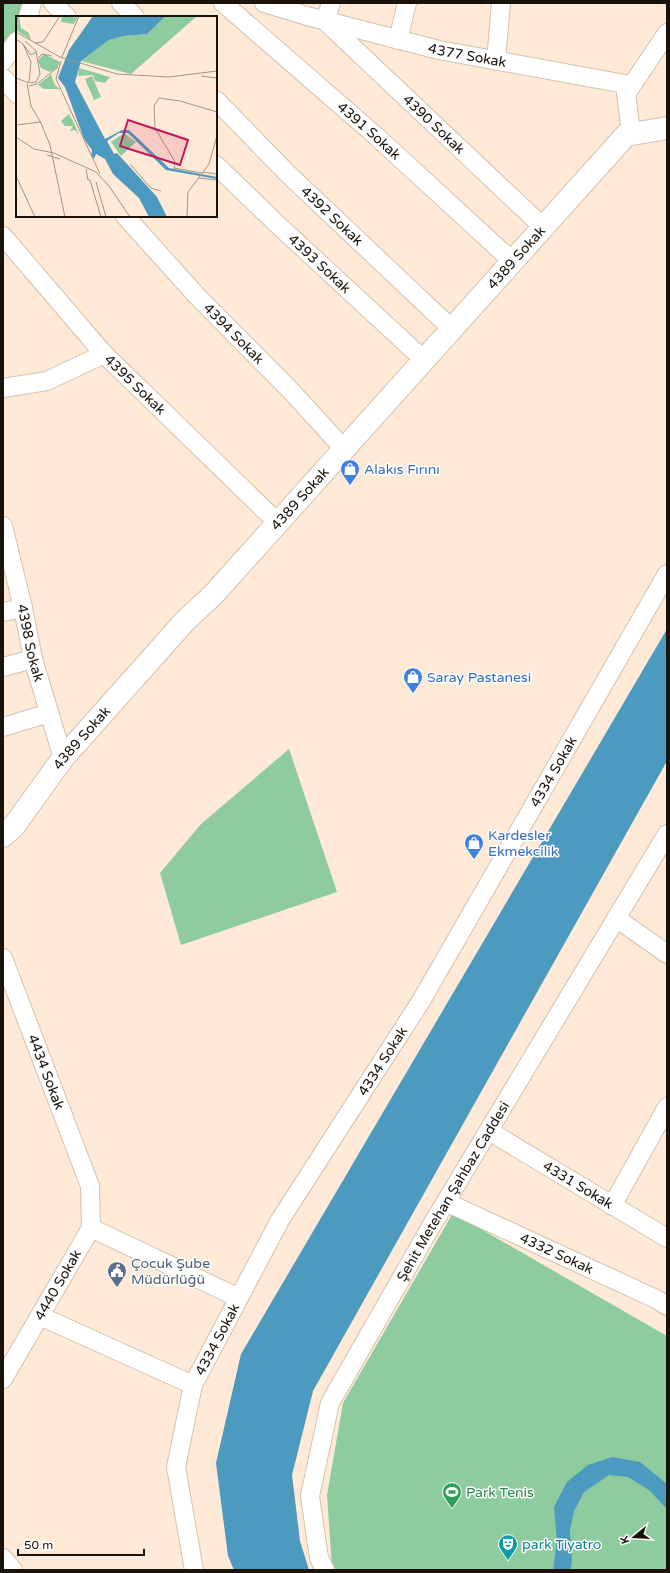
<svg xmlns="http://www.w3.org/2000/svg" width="670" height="1573" viewBox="0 0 670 1573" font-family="'Varela Round',sans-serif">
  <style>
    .green { fill: #8ecc9f }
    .water { fill: #4c9abf }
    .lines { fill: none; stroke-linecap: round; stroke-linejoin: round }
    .street-casing { stroke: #d4c1ae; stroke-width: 20 }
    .secondary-casing { stroke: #d4c1ae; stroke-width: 24 }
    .street { stroke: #fff; stroke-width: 18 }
    .secondary { stroke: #fff; stroke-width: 22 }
    .labels { text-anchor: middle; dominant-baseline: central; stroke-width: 3; stroke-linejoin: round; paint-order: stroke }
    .street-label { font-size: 14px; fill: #1a130c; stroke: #fff }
    .shop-label { font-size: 14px; fill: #366cbe; stroke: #fff; text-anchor: start }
    .service-label { font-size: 14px; fill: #4e5e75; stroke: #fff; text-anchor: start }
    .leisure-label { font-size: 14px; fill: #27864d; stroke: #fff; text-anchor: start }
    .culture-label { font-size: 14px; fill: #0d838f; stroke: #fff; text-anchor: start }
    .inset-road { fill: none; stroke: #a39485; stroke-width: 1 }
    .view { fill: #c2185b; fill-opacity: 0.15; stroke: #c2185b; stroke-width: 2 }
    .inset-edge { fill: none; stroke: #1a130c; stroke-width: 2 }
  </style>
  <rect width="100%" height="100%" fill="#feead6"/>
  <g class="green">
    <polygon points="3,3 32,3 28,17 17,17 17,41 3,59"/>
    <polygon points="289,749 337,892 181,945 160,873 201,824"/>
    <polygon points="453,1213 667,1336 667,1570 334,1570 332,1567 327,1495 343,1403"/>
  </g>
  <g class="water">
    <polygon points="667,629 667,761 313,1391 292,1475 300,1541 309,1570 234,1570 228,1556 216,1463 241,1354"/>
    <polygon points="612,1457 640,1462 667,1484 667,1509 649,1490 628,1477 609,1475 584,1492 574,1511 570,1530 572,1563 570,1570 553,1570 557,1540 554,1507 567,1482 588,1465"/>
  </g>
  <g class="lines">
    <g class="street-casing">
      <g id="street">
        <polyline points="53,3 67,17"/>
        <polyline points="121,3 135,17"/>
        <path id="s1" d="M223 3 376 136 512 261"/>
        <path id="s2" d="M264 3 307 16 439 50 625 84 631 134"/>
        <path id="s3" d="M331 3 325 21 543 227"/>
        <polyline points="28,17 32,3"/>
        <polyline points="398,40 407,3"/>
        <polyline points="3,61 17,41"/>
        <polyline points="496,61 501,3"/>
        <polyline points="3,78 17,94"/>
        <polyline points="626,94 667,33"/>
        <path id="s4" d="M216 100 288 174 452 329"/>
        <path id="s5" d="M216 165 277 224 424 360"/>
        <path id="s6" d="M125 216 197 296 292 392 344 449"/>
        <path id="s7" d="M3 236 104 354 278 523"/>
        <polyline points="3,388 47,381 104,354"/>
        <path id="s8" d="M3 526 23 608 33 659 63 758"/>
        <polyline points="3,612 23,608"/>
        <polyline points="3,667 33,659"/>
        <polyline points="3,727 49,713"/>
        <polyline points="616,918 667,954"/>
        <path id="s9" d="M3 958 90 1186 91 1228 3 1379"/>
        <path id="s10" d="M489 1131 667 1238"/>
        <path id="s11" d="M446 1202 656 1299 667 1306"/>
        <polyline points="612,1206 667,1107"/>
        <polyline points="91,1228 239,1298"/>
        <polyline points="40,1316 193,1385"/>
        <polyline points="3,1558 13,1570"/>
        <path id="s12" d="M194 1570 176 1467 193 1385 280 1220 421 1001 667 574"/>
        <path id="s13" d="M325 1570 319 1558 310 1496 330 1403 430 1228 667 834"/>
      </g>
    </g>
    <g class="secondary-casing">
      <g id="secondary">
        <path id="s14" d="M3 836 14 826 63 758 185 621 213 595 626 135 667 128"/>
      </g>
    </g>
    <use href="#street" class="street"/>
    <use href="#secondary" class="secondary"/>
  </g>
  <defs>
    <g id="shop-pin" transform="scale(1)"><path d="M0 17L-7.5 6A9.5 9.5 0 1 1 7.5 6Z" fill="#3f7fe0" stroke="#fff"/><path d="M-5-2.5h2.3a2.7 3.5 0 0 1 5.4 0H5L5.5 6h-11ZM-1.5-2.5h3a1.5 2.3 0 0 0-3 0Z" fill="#fff"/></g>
    <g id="civic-pin" transform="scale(1)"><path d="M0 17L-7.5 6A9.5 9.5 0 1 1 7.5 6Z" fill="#5c6f8a" stroke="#fff"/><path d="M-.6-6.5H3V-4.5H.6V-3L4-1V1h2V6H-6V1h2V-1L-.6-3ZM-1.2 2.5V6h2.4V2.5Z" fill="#fff"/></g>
    <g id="stadium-pin" transform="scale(1)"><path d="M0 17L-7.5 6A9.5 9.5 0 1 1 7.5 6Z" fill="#2e9e5b" stroke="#fff"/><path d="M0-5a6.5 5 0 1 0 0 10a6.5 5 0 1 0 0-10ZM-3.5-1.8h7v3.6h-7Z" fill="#fff"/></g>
    <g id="theatre-pin" transform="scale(1)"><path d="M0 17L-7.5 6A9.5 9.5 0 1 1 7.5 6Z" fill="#0f9aa8" stroke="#fff"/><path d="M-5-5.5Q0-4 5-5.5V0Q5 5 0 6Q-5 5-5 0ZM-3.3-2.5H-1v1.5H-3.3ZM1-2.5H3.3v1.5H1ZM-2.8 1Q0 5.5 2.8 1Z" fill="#fff"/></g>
  </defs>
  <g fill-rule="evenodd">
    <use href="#shop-pin" x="350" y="469"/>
    <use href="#shop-pin" x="413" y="677"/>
    <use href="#shop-pin" x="474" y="843"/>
    <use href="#civic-pin" x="117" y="1271"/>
    <use href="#stadium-pin" x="452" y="1492"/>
    <use href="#theatre-pin" x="508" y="1544"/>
  </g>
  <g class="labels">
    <g class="street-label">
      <text stroke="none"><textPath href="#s2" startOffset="210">4377 Sokak</textPath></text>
      <text stroke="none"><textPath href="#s3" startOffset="169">4390 Sokak</textPath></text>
      <text stroke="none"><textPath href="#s1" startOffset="194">4391 Sokak</textPath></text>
      <text stroke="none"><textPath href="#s4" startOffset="164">4392 Sokak</textPath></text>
      <text stroke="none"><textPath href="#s14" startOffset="774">4389 Sokak</textPath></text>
      <text stroke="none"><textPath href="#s5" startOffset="143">4393 Sokak</textPath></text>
      <text stroke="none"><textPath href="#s6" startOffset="160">4394 Sokak</textPath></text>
      <text stroke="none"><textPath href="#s7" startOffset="199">4395 Sokak</textPath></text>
      <text stroke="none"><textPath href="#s14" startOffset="450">4389 Sokak</textPath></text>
      <text stroke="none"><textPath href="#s8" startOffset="120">4398 Sokak</textPath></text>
      <text stroke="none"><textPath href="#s14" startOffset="126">4389 Sokak</textPath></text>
      <text stroke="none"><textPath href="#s12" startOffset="900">4334 Sokak</textPath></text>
      <text stroke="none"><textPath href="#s12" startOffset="564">4334 Sokak</textPath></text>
      <text stroke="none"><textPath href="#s9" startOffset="122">4434 Sokak</textPath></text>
      <text stroke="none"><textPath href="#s10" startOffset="104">4331 Sokak</textPath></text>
      <text stroke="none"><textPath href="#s13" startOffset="416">Şehit Metehan Şahbaz Caddesi</textPath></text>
      <text stroke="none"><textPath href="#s11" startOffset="122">4332 Sokak</textPath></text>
      <text transform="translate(58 1285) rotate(-60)">4440 Sokak</text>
      <text stroke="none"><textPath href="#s12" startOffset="240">4334 Sokak</textPath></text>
    </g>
    <g class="shop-label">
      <text x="364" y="469">Alakıs Fırını</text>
      <text x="427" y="677">Saray Pastanesi</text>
      <text x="488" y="835">Kardesler<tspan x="488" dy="16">Ekmekcilik</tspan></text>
    </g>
    <g class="service-label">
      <text x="131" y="1263">Çocuk Şube<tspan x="131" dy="16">Müdürlüğü</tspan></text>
    </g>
    <g class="leisure-label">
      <text x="466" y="1492">Park Tenis</text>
    </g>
    <g class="culture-label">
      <text x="522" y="1544">park Tiyatro</text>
    </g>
  </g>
  <g transform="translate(16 16)">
    <rect width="201" height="201" fill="#feead6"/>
    <path d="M0 0H3L5 12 13 17 15 24 0 14ZM46 0H62L58 8 45 6ZM150 0H181L115 58 65 45 93 24 106 20 131 18ZM28 38 44 46 41 52 34 56 25 52 22 44ZM63 52 94 61 89 67 79 65 77 59 62 60ZM38 56 35 59 39 69 44 73H28L22 69ZM76 60 85 81 78 84 69 63ZM53 98 58 107 63 119 59 114 54 115 57 110H49L45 105ZM108 117 120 126 105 140 95 126Z" fill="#8ecc9f"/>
    <path d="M77 0H150L131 18 107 20 93 24 65 45 59 66 89 123 106 114H113L153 152 201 161V163L150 154 112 117H103L91 125 98 138 101 137 141 181 151 201H133L123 182 97 158 89 143 80 138 78 143 75 140 76 134 68 123 49 71 42 62 53 34Z" fill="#4c9abf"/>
    <path class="inset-road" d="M0 16 44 41 101 58 153 61 201 55M0 23 7 28 15 46 13 67M9 25 20 35 24 58 20 66 14 67M19 27 27 26 44 0M7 28 15 39 20 36M46 41 63 0M22 42 26 38 36 40M45 45 40 63 84 158M185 60 201 62M0 62 13 67M11 68 15 90 25 107 34 129 49 201M13 70 21 68 42 51M0 109 25 106M0 121 18 133 38 137 80 156 93 170 114 201M31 139 44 143M114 148 135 172 145 175M158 152 186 157M70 153 72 164H74L85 201M158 153 159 146 139 112 138 90 143 82 164 85 201 96M187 156 201 158M0 160 19 201M183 162 201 164M80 166 90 201M171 201 172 176 193 148 201 120"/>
    <path class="view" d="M112 104 172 124 164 149 104 130Z"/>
    <rect width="201" height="201" class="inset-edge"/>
  </g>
  <rect width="670" height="1573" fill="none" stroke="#1a130c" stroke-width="8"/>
  <g transform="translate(634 1537) rotate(252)" stroke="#ffffff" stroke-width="3" paint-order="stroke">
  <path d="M0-3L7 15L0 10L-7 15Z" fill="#1a130c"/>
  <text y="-6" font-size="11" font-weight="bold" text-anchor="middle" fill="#1a130c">K</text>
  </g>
  <path d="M18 1549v6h126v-6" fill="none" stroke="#1a130c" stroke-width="2"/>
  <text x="24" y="1549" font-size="12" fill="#1a130c" stroke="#ffffff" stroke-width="3" paint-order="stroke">50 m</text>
</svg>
